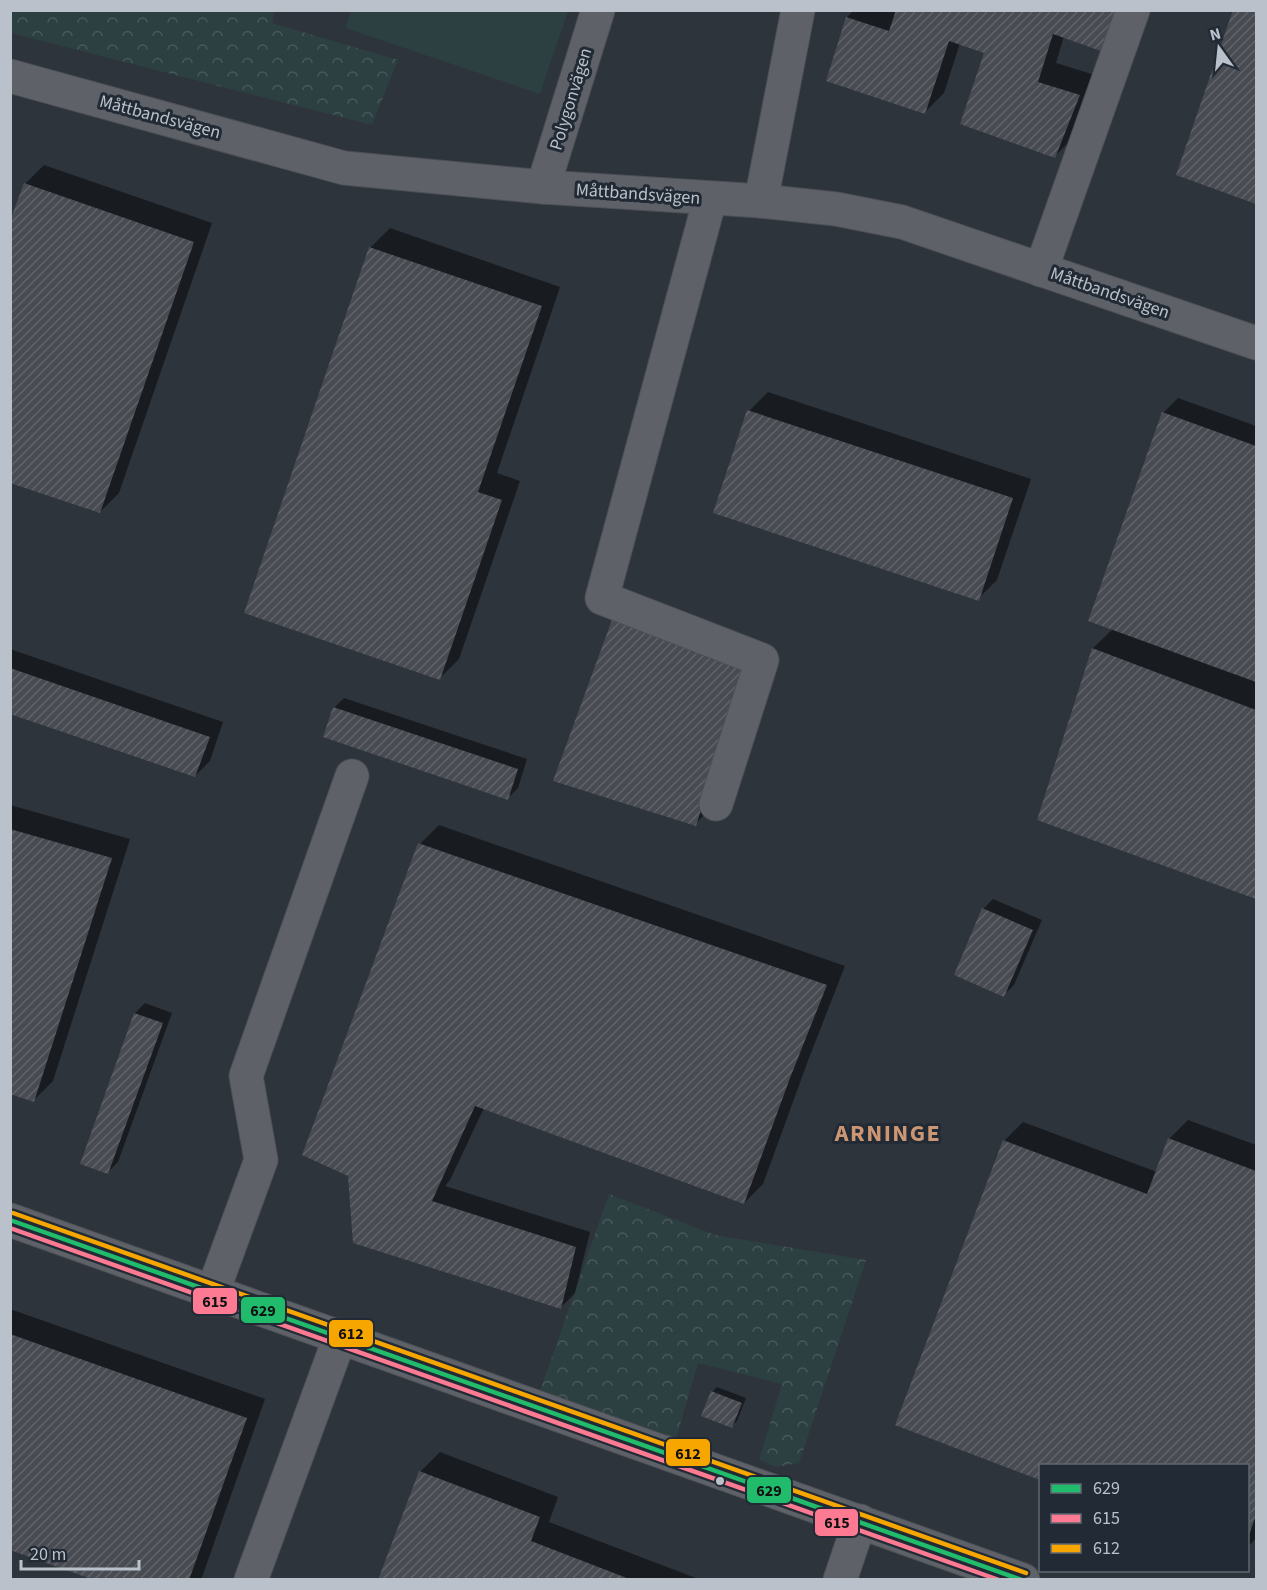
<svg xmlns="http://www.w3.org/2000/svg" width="1267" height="1590" viewBox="0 0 1267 1590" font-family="'Source Sans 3',sans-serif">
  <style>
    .forest { fill: url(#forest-crowns) }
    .park { fill: #2c3f41 }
    .shadow { fill: #0007 }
    .building { fill: url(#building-hatch) }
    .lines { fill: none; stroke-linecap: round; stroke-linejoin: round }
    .minor-casing { stroke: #4c5055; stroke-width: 35 }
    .minor { stroke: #5e6268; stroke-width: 33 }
    .bus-1-casing { stroke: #222b35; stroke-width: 9 }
    .bus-2-casing { stroke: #222b35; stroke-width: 9 }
    .bus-3-casing { stroke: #222b35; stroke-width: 9 }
    .bus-1 { stroke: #20bc6c; stroke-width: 4.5 }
    .bus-2 { stroke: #fe7a93; stroke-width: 4.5 }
    .bus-3 { stroke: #f7a600; stroke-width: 4.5 }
    .bus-dot { fill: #bac1ca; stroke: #222b35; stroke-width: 2 }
    .labels { text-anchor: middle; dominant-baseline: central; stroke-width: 6; stroke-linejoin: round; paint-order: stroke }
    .street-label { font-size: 18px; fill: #bac1ca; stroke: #222b35 }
    .district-label { font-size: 24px; font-weight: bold; letter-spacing: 1.5px; fill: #cc9673; stroke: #222b35 }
    .line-badge { stroke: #222b35; stroke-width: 2 }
    .pale-badge-label { font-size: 16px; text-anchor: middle; font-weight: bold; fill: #111 }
  </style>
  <defs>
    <pattern id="forest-crowns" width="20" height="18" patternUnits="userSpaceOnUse" patternTransform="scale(1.5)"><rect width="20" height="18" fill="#2c3f41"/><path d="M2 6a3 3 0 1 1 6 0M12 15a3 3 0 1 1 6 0" fill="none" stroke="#48595b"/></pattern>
    <pattern id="building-hatch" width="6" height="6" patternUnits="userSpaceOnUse" patternTransform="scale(1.5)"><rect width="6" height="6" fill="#484c52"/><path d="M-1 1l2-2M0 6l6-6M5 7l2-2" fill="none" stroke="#60646a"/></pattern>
  </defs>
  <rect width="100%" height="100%" fill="#2e343b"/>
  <g class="forest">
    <polygon points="10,11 275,11 272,23 398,60 372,125 11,33"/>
    <polygon points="609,1194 715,1235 866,1260 799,1463 776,1467 759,1460 782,1384 698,1363 675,1442 538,1397"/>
  </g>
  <polygon class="park" points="351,11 351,10 568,11 540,94 345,28"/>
  <g class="shadow">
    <polygon points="854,10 1128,10 1064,36 1056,63 1098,76 1074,137 1055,156 986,52 960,43 944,93 925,112 847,17"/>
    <polygon points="1234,10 1256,10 1256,202 1178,174"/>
    <polygon points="44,165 212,223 119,493 100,512 25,184"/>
    <polygon points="390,228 560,287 497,473 520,481 459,659 440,678 246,612 371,247"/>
    <polygon points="768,392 1031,479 997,580 978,599 749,411"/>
    <polygon points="1178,398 1256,426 1256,897 1039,819 1093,648 1113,629 1163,413"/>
    <polygon points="10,649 223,722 210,761 195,776 10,712"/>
    <polygon points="344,698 527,759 518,788 508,798 334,708"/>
    <polygon points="555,780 714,805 695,824"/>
    <polygon points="10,805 130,839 53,1081 34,1100 10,1093"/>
    <polygon points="439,825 845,966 809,1058 763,1184 744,1203 484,1108 450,1180 445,1186 590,1232 575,1293 560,1308 355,1241 420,844"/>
    <polygon points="993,899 1042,920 1014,985 1004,995 983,909"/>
    <polygon points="145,1003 172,1013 118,1162 108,1172 82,1163 135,1013"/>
    <polygon points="1188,1120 1256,1145 1256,1538 1248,1547 1248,1466 1040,1466 1040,1478 897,1424 1004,1141 1023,1122 1157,1172 1169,1139"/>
    <polygon points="10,1309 265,1399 201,1580 99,1580 10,1548"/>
    <polygon points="717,1387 746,1398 737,1421 732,1426 712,1392"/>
    <polygon points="440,1452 558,1497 549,1522 701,1580 379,1580 421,1471"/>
  </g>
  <g class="building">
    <polygon points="896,10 1119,10 1101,51 1053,34 1038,82 1080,95 1055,158 960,124 984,53 949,41 925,114 826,81 846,17 889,31"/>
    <polygon points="1233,10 1256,10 1256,204 1176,175"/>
    <polygon points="24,183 194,242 100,513 10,483 10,221"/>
    <polygon points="369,247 542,306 478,492 502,500 440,680 244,613"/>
    <polygon points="747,410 1013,498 979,601 713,513"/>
    <polygon points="1162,412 1256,446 1256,682 1088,621"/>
    <polygon points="613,617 746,667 696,826 553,781"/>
    <polygon points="1092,648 1256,710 1256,899 1037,820"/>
    <polygon points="10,668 210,737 195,777 10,714"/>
    <polygon points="333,707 518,769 508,800 323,737"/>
    <polygon points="10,829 112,858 34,1102 10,1094"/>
    <polygon points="418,843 827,985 790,1078 744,1204 475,1106 432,1201 576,1247 561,1309 353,1243 348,1176 302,1155"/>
    <polygon points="982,908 1033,930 1004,997 954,975"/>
    <polygon points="134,1013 163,1023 108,1174 80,1164"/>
    <polygon points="1168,1138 1256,1171 1256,1515 1248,1538 1248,1466 1040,1466 1040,1480 895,1425 1003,1140 1147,1194"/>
    <polygon points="10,1334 247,1418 189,1580 94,1580 10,1550"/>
    <polygon points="711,1391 742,1403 732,1428 701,1416"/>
    <polygon points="419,1471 540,1517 531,1541 632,1580 378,1580"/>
  </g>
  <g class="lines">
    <g class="minor-casing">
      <g id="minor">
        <polyline points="10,76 344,168 543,187 761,201 836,209 902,222 1256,343"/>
        <polyline points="543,187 598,10"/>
        <polyline points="710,199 602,598 762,660 716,804"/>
        <polyline points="761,201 798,10"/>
        <polyline points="1041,270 1133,10"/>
        <polyline points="10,1220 1023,1580"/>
        <polyline points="213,1291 261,1160 246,1076 352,776"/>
        <polyline points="251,1580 340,1337"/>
        <polyline points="840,1580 860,1521"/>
      </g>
    </g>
    <use href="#minor" class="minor"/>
    <g class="bus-1-casing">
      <polyline id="bus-1" points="10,1220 1022,1580"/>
    </g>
    <g class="bus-2-casing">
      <polyline id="bus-2" points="10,1228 999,1580"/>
    </g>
    <g class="bus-3-casing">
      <polyline id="bus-3" points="13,1213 1026,1573"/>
    </g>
    <use href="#bus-1" class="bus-1"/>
    <use href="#bus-2" class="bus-2"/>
    <use href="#bus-3" class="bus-3"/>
  </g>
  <circle class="bus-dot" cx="720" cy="1481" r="5"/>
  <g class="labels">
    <g class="street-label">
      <text transform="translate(571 99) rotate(-73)">Polygonvägen</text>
      <text transform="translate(160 117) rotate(15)">Måttbandsvägen</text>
      <text transform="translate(638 194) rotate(4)">Måttbandsvägen</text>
      <text transform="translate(1110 293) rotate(19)">Måttbandsvägen</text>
    </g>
    <g class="district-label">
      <text x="888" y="1133">ARNINGE</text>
    </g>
  </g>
  <g class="line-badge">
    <rect x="192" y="1287" width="46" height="28" rx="6" fill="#fe7a93"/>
    <rect x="240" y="1296" width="46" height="28" rx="6" fill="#20bc6c"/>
    <rect x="328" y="1319" width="46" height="29" rx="6" fill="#f7a600"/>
    <rect x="665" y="1438" width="46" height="29" rx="6" fill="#f7a600"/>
    <rect x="746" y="1476" width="46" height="28" rx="6" fill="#20bc6c"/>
    <rect x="814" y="1508" width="45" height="29" rx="6" fill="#fe7a93"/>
  </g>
  <g class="pale-badge-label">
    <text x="215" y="1307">615</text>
    <text x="263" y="1316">629</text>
    <text x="351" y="1339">612</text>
    <text x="688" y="1459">612</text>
    <text x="769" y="1496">629</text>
    <text x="837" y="1528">615</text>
  </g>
  <rect width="1267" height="1590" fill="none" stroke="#bac1ca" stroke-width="24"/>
  <rect x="1039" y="1464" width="210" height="108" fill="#222b35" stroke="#5f6771" stroke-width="1.5"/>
  <rect x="1051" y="1484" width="30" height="9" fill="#20bc6c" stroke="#5f6771" stroke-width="1.5"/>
  <text x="1093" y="1494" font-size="18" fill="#bac1ca">629</text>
  <rect x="1051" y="1514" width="30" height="9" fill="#fe7a93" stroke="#5f6771" stroke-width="1.5"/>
  <text x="1093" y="1524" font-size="18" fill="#bac1ca">615</text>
  <rect x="1051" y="1544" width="30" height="9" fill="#f7a600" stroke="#5f6771" stroke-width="1.5"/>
  <text x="1093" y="1554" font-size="18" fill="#bac1ca">612</text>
  <g transform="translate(1219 48) rotate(345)" stroke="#222b35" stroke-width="4.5" paint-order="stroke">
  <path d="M0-4.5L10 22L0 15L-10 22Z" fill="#bac1ca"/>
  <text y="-9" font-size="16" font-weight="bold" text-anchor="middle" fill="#bac1ca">N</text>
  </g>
  <path d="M21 1560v9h118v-9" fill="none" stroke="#bac1ca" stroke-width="3"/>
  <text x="30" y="1560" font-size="18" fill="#bac1ca" stroke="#222b35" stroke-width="4.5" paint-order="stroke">20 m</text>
</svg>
